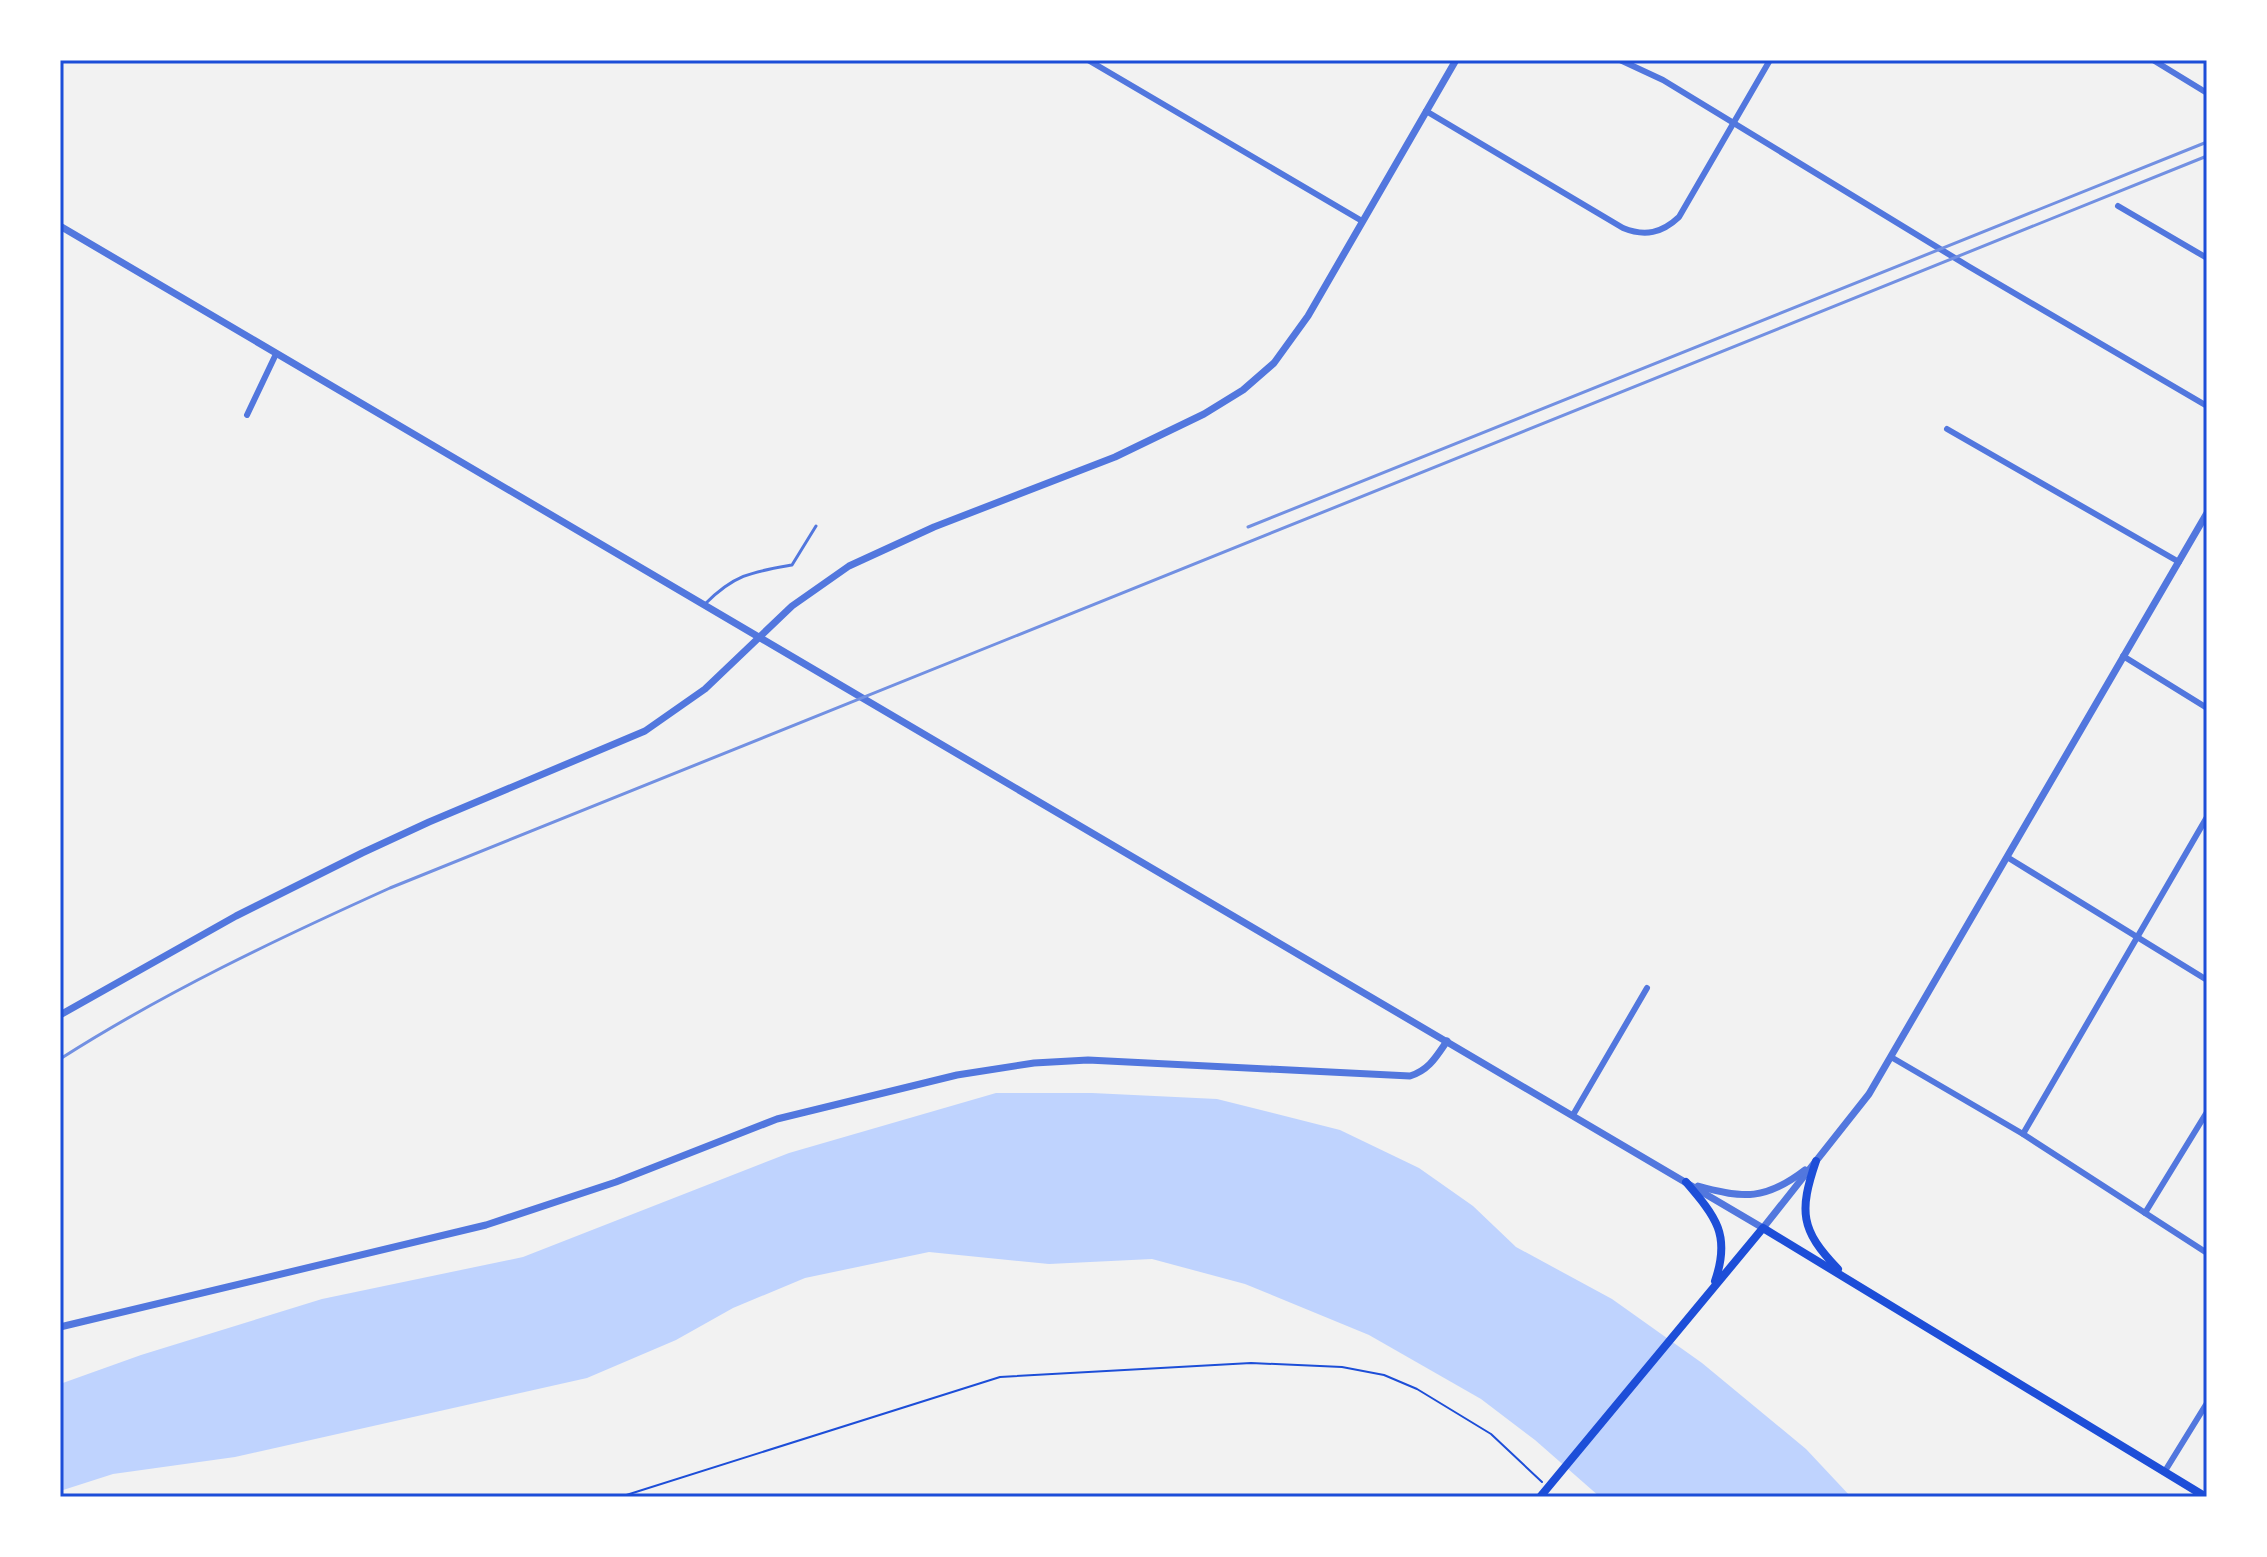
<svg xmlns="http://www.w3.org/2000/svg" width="2267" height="1557" viewBox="0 0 2267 1557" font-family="Karla,sans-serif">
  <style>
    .water { fill: #bfd3fe }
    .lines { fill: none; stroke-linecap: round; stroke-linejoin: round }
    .path { stroke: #1d4ed8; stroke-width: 2 }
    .service { stroke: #5277de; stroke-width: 3 }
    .minor { stroke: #5277de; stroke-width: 6 }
    .tertiary { stroke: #5277de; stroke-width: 7 }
    .secondary { stroke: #1d4ed8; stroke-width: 8 }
    .rail { stroke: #7290e2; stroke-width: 3 }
    .neatline { fill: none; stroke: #1d4ed8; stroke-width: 3 }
  </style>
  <rect width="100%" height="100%" fill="#f2f2f2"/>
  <polygon class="water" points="996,1093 1092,1093 1217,1099 1340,1130 1419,1168 1473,1206 1516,1247 1612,1299 1702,1363 1806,1449 1851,1497 1600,1497 1535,1440 1481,1399 1369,1335 1245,1284 1152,1259 1049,1264 929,1252 805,1278 733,1308 676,1340 587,1378 235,1457 113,1474 60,1491 60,1384 141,1355 322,1299 523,1257 789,1153"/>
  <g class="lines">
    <polyline class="path" points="620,1497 1000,1377 1251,1363 1342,1367 1384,1375 1417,1389 1491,1434 1542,1482"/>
    <path class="service" d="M705 604C735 574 752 572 792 565L816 526"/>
    <g class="minor">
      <polyline points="1088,60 1362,221"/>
      <polyline points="1620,60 1663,80 1968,266 2207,406"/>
      <polyline points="2153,60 2207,93"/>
      <path d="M1426 111 1623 228C1645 237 1662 233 1679 217L1770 60"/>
      <polyline points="2118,206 2207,258"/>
      <polyline points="247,415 276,354"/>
      <polyline points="1947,429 2179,562"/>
      <polyline points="2123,656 2207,708"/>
      <polyline points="2007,857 2207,980"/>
      <polyline points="1891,1057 2023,1134 2207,1253"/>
      <polyline points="1573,1115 1647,988"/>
      <polyline points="2023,1134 2207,817"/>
      <polyline points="2145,1213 2207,1112"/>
      <polyline points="2165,1471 2207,1403"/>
    </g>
    <g class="tertiary">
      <path d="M60 226C627 562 1196 893 1763 1228L1869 1094 2207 513"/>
      <polyline points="60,1015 236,916 362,853 429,822 645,731 705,689 792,606 849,566 934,527 1115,457 1204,414 1243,390 1274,363 1308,316 1456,60"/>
      <path d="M1698 1186C1744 1199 1766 1200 1805 1170"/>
      <path d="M60 1327 486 1225 616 1182 777 1119 957 1075 1034 1063 1088 1060 1410 1076C1429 1070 1436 1057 1447 1041"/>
    </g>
    <g class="secondary">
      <path d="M1816 1161C1799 1211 1800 1230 1838 1269"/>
      <path d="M1686 1182C1716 1217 1731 1235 1715 1281"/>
      <polyline points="1540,1497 1763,1228 2206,1497"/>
    </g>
    <g class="rail">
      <polyline points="1248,527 2207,142"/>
      <path d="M60 1059C165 992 277 939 390 888L2207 156"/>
    </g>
  </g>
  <rect width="2267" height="1557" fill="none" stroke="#ffffff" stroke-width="124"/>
  <rect x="62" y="62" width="2143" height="1433" class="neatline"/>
</svg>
